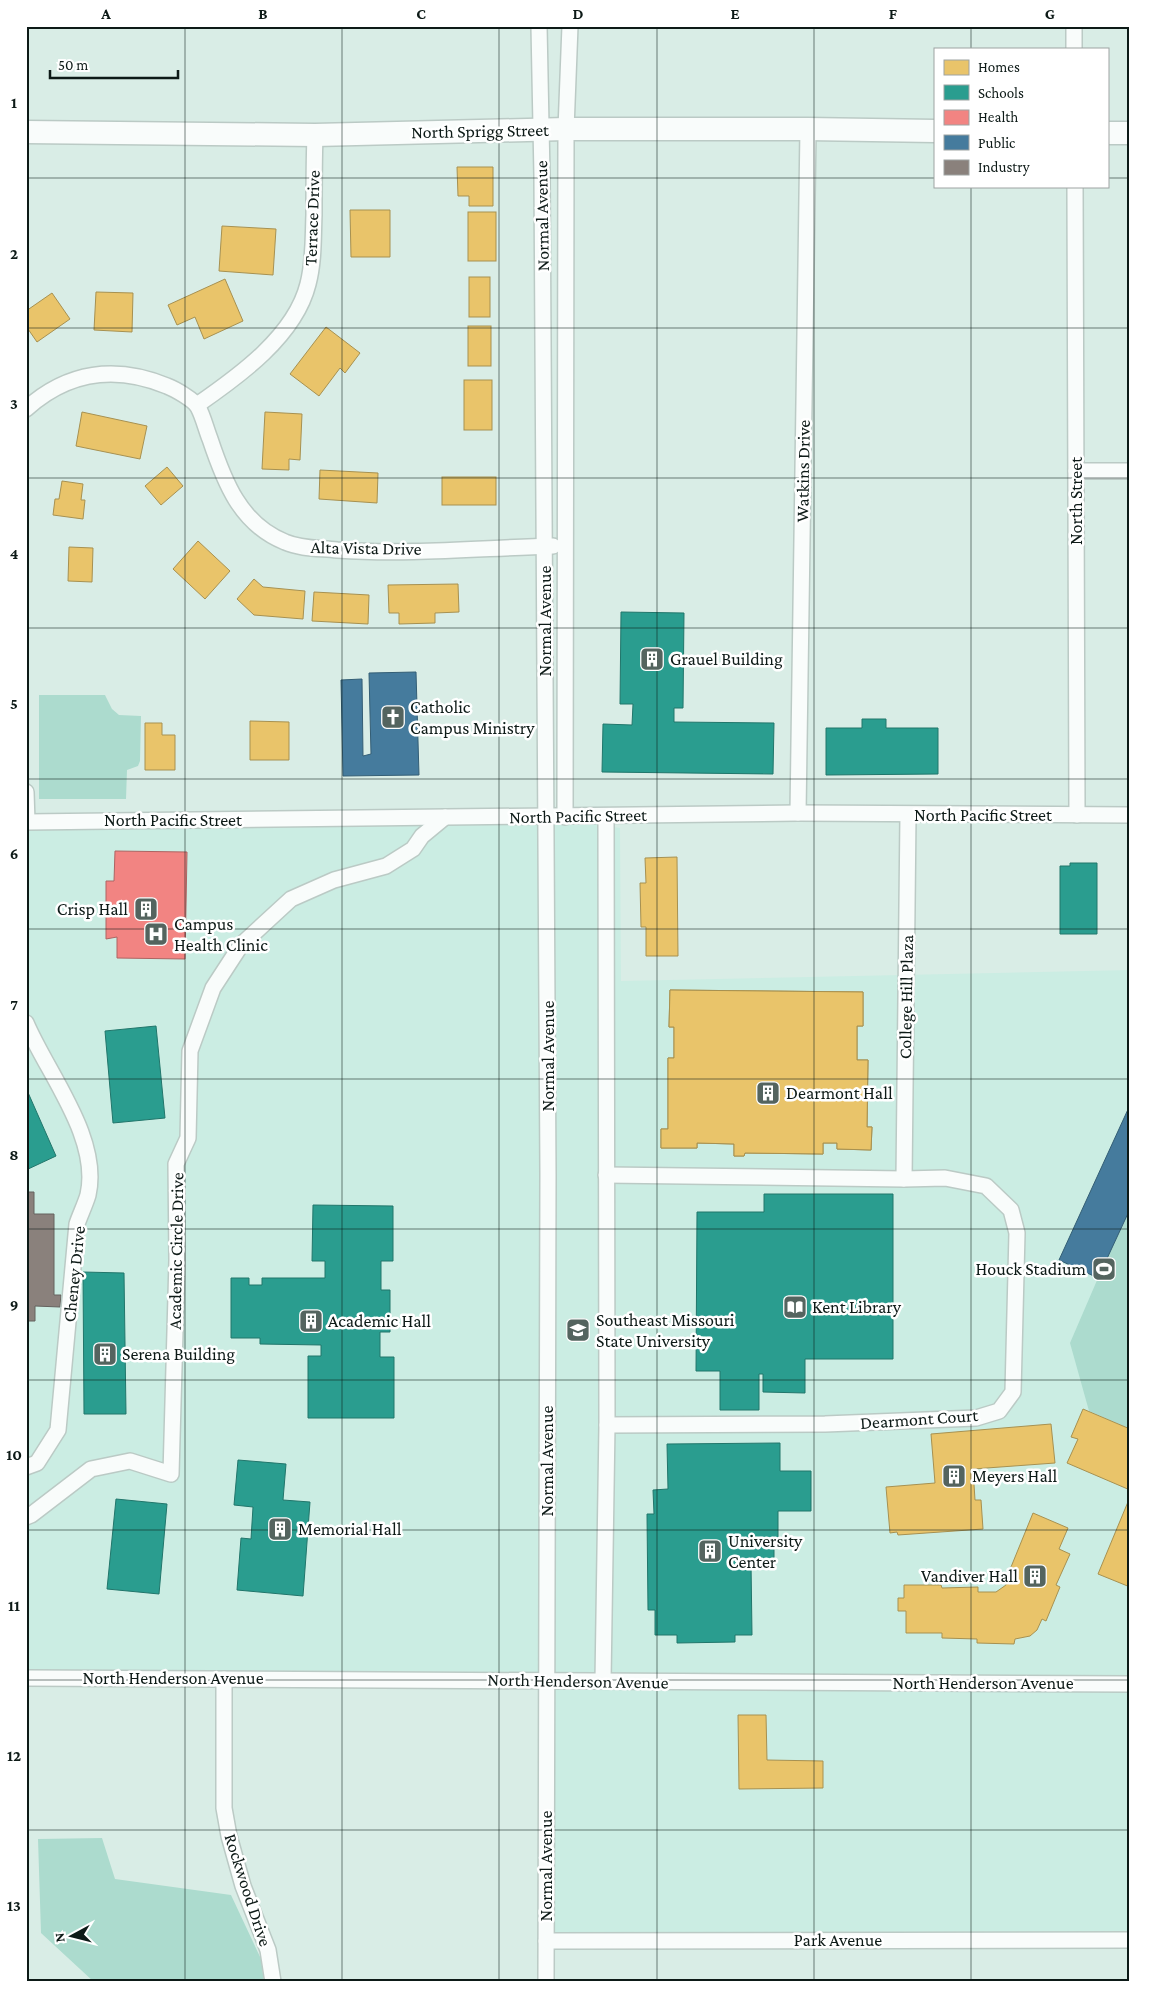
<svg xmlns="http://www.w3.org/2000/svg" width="1156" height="2008" viewBox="0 0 1156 2008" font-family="'Crimson Pro',serif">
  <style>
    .built { fill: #cbede3 }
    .green { fill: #acdbce }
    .homes { fill: #e9c46a; stroke: #a79151; fill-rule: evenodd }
    .schools { fill: #2a9d8f; stroke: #21766b }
    .health { fill: #f28482; stroke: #ad6462 }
    .public { fill: #457b9d; stroke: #345e75 }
    .industry { fill: #8a817c; stroke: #64625e }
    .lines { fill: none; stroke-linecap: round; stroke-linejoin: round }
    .minor-casing { stroke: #bbcac5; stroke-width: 18 }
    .secondary-casing { stroke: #bbcac5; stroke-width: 25 }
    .minor { stroke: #f9fcfb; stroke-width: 15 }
    .secondary { stroke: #f9fcfb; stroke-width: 22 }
    .grid { fill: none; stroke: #0d1a17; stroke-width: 1; stroke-opacity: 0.55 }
    .labels { text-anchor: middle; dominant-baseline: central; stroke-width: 5; stroke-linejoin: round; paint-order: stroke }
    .street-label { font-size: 18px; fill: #0d1a17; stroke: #fff }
    .poi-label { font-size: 18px; fill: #0d1a17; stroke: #fff; text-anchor: start }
    .neatline { fill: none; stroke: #0d1a17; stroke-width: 2 }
    .grid-label { font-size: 16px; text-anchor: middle; font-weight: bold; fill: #0d1a17 }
  </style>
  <rect width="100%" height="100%" fill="#d9ede6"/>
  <polygon class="built" points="546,817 620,828 621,981 1130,970 1130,1940 546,1941 546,1680 26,1679 26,827 69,829"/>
  <g class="green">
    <polygon points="39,695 105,695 112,709 119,715 141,716 140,761 138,766 127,770 126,799 39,799"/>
    <polygon points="1130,1105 1130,1429 1089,1411 1070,1343 1098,1278 1059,1260"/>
    <polygon points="102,1838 115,1879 231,1895 261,1959 264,1982 94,1982 41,1933 38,1839"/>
  </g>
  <g class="homes">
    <polygon points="457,167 493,167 493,206 469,206 469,196 458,196"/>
    <polygon points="350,210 390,210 390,257 351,257"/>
    <rect x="468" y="212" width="28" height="49"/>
    <polygon points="222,226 276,229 273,275 219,271"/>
    <rect x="469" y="277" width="21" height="40"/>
    <polygon points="225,279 243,321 204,339 195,317 177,325 168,305"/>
    <polygon points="96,292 133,293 132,332 94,330"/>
    <polygon points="52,293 70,319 37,342 28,329 26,331 26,311"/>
    <rect x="468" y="326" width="23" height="40"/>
    <polygon points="326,327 360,353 345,373 340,368 319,396 290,374"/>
    <rect x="464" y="380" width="28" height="50"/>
    <polygon points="82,412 147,426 140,459 76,446"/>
    <polygon points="265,412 302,414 300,460 289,459 289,470 262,469"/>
    <polygon points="167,467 183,486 161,505 145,486"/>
    <polygon points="320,470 378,473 377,503 319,499"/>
    <rect x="442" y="477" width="54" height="28"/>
    <polygon points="62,481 83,484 81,500 85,500 83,519 53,515 55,499 59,499"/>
    <polygon points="198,541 230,571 205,599 173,569"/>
    <polygon points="69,547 93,548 92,582 68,581"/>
    <polygon points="254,579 263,587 305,591 303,619 254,615 237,599"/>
    <polygon points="458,584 459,612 435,613 435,623 399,624 399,613 389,613 388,585"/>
    <polygon points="314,592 369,595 368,624 312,621"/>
    <polygon points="250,721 289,722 289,760 250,760"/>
    <polygon points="145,723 162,723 162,735 175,735 175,770 145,770"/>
    <polygon points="677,857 678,956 646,956 646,927 641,927 640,883 646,883 645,858"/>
    <path d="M670 990 863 992V1026H857V1060H868L867 1127H872L871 1150 837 1149V1143H823V1154L745 1153 744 1156H734V1144L697 1143V1148H661V1129H668V1058H674V1027H669ZM774 1026H850V1060H836V1135H800V1123L795 1121 794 1073H774ZM766 1027 767 1074H742L743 1132H698L697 1055H685V1028Z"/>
    <polygon points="670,990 863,992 863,1026 857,1026 857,1060 868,1060 867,1127 872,1127 871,1150 837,1149 837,1143 823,1143 823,1154 745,1153 744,1156 734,1156 734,1144 697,1143 697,1148 661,1148 661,1129 668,1129 668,1058 674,1058 674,1027 669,1027"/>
    <polygon points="1083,1409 1130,1429 1130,1490 1067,1463 1078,1439 1071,1437"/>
    <polygon points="1051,1424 1055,1463 973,1469 975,1500 981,1500 983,1529 898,1535 897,1532 890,1533 886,1487 935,1483 931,1434"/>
    <polygon points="1130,1497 1130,1587 1098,1574"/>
    <polygon points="1033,1513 1068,1528 1059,1549 1070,1554 1056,1585 1060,1587 1046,1621 1042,1619 1037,1630 1030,1636 1015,1639 1014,1644 977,1643 977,1639 942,1638 942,1633 906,1633 906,1611 898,1611 898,1598 904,1598 904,1585 941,1585 942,1588 978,1587 978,1592 996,1592 1006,1585 1013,1568 1011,1567"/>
    <polygon points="738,1715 766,1715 767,1760 823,1761 823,1788 739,1789"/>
  </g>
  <g class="schools">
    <polygon points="621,612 684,613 683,708 674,708 674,722 774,723 773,774 602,772 603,724 632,725 633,704 620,704"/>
    <polygon points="862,719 886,719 886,728 938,728 938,774 826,775 826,728 862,728"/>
    <polygon points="1070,863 1097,863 1097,934 1060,934 1060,866 1070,866"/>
    <polygon points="156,1026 165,1118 113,1123 105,1031"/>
    <polygon points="26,1088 56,1156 26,1170"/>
    <polygon points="764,1194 893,1194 893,1359 805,1359 805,1393 763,1392 763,1374 759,1374 759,1410 720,1410 720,1371 696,1371 697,1212 764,1212"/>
    <polygon points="313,1205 393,1206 393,1261 381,1261 381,1290 390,1290 390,1332 380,1332 380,1357 394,1357 394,1418 308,1418 308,1356 321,1356 321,1345 260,1344 260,1338 231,1338 231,1278 249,1278 249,1285 262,1285 262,1278 325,1278 325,1261 312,1261"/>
    <polygon points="83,1272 124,1273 126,1414 84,1414"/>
    <polygon points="780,1443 780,1471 811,1471 811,1511 778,1511 778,1540 774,1540 774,1563 751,1563 752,1635 735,1635 735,1642 677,1643 677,1635 655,1635 655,1610 648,1610 647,1514 654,1514 653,1490 668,1489 667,1444"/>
    <polygon points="238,1460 286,1464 283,1500 310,1502 303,1596 237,1590 241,1538 251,1539 253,1507 234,1505"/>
    <polygon points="116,1499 167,1504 159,1594 107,1589"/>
  </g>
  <polygon class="health" points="115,851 187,852 185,959 117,958 117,937 106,939 106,881 114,881"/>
  <g class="public">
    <polygon points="416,672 419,775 343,776 341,680 362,679 363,756 371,754 369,673"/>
    <polygon points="1130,1105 1130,1209 1098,1278 1059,1260"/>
  </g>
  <polygon class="industry" points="26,1192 34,1192 34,1214 54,1214 54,1295 61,1295 60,1307 35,1306 35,1321 26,1321"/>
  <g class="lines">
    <g class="minor-casing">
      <g id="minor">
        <polyline points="539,26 542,176 548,1174 546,1982"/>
        <polyline points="1074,26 1074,49"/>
        <polyline points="1075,186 1077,815"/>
        <path d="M197 405C239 376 295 336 308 284 314 261 313 238 314 215 314 189 314 162 315 135"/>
        <path d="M26 409C68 371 116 365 167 386 175 389 194 400 198 407 203 416 206 429 210 439 224 481 240 524 285 542 301 549 320 548 337 550 409 555 481 548 553 546"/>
        <polyline points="1076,471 1130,471"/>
        <polyline points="26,792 27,822"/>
        <polyline points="798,813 808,129"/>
        <polyline points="565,817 566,129 570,26"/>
        <polyline points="27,822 798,813 1130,815"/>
        <path d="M26 1023C47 1073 101 1138 88 1195 85 1205 80 1215 77 1224L58 1430 37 1463 26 1467"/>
        <polyline points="606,1175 904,1179 945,1178 986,1186 1011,1210 1017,1233 1013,1392 999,1411 976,1418 825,1424 607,1425"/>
        <polyline points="904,1179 908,815"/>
        <polyline points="26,1517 31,1515 91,1469 130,1461 171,1474 177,1260 176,1164 188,1138 190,1051 213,988 241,945 291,899 334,880 386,866 413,849 422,836 445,817"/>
        <polyline points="26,1678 1130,1684"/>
        <polyline points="224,1679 224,1808 229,1836 243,1886 268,1950 273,1982"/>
        <polyline points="603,1681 607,1425 606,816"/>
        <polyline points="546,1941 1130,1940"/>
      </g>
    </g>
    <g class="secondary-casing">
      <g id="secondary">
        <polyline points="26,132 315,135 566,129 808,129 935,131"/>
        <polyline points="1107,133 1130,133"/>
      </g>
    </g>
    <use href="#minor" class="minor"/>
    <use href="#secondary" class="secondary"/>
  </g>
  <path class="grid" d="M185 26V1982M342 26V1982M499 26V1982M657 26V1982M814 26V1982M971 26V49M26 178H935M1107 178H1130M971 186V1982M26 328H1130M26 478H1130M26 628H1130M26 779H1130M26 929H1130M26 1079H1130M26 1229H1130M26 1380H1130M26 1530H1130M26 1680H1130M26 1830H1130"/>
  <defs>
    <g id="building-square" transform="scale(1.25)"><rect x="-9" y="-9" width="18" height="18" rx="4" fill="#54645f" stroke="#fff"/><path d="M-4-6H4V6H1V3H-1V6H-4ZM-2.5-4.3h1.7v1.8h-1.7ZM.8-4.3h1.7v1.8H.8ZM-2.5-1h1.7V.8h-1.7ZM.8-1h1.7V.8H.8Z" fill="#fff"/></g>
    <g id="church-square" transform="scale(1.25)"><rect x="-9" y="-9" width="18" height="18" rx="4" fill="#54645f" stroke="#fff"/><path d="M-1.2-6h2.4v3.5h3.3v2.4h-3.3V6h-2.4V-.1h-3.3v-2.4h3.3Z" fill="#fff"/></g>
    <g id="hospital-square" transform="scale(1.25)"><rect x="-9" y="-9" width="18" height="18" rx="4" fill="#54645f" stroke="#fff"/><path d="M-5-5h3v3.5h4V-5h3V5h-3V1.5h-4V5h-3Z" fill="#fff"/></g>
    <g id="stadium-square" transform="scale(1.25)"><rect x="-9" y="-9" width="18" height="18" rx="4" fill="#54645f" stroke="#fff"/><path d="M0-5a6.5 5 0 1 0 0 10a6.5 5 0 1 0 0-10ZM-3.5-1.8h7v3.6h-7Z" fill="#fff"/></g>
    <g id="library-square" transform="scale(1.25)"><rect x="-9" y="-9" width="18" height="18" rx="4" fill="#54645f" stroke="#fff"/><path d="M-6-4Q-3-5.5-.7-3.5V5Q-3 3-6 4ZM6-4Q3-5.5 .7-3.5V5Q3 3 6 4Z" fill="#fff"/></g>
    <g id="university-square" transform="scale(1.25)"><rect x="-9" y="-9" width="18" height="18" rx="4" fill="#54645f" stroke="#fff"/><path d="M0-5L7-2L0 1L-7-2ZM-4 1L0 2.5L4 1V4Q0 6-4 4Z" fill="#fff"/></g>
  </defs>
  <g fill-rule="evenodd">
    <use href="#building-square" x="652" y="659"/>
    <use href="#church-square" x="393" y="717"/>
    <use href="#building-square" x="146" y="909"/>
    <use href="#hospital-square" x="156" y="934"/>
    <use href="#building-square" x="768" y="1093"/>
    <use href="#stadium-square" x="1104" y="1269"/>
    <use href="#library-square" x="795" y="1307"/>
    <use href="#building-square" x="311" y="1321"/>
    <use href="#university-square" x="578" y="1330"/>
    <use href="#building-square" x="105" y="1354"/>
    <use href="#building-square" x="954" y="1476"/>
    <use href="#building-square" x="280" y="1529"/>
    <use href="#building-square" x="710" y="1551"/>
    <use href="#building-square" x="1035" y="1576"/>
  </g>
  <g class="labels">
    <g class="street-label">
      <text transform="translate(480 131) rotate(-1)">North Sprigg Street</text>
      <text transform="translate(542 216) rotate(-91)">Normal Avenue</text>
      <text transform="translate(312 218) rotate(-88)">Terrace Drive</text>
      <text transform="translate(803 471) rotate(-89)">Watkins Drive</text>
      <text transform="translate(1076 501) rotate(-90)">North Street</text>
      <text transform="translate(366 548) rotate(1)">Alta Vista Drive</text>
      <text transform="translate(545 621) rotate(-90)">Normal Avenue</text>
      <text x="983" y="815">North Pacific Street</text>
      <text transform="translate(578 816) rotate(-1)">North Pacific Street</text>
      <text x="173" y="820">North Pacific Street</text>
      <text transform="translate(906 997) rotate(-89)">College Hill Plaza</text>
      <text transform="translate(548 1056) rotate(-90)">Normal Avenue</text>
      <text transform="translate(176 1251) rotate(-89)">Academic Circle Drive</text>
      <text transform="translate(74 1274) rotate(-84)">Cheney Drive</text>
      <text transform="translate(919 1419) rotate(-4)">Dearmont Court</text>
      <text transform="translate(547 1461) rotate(-90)">Normal Avenue</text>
      <text x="173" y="1678">North Henderson Avenue</text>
      <text transform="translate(578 1681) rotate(1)">North Henderson Avenue</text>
      <text x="983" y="1683">North Henderson Avenue</text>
      <text transform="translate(546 1866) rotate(-90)">Normal Avenue</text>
      <text transform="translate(248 1890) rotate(72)">Rockwood Drive</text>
      <text x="838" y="1940">Park Avenue</text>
    </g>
    <g class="poi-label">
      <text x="670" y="659">Grauel Building</text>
      <text x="410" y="707">Catholic<tspan x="410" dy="21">Campus Ministry</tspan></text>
      <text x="128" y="909" text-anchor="end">Crisp Hall</text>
      <text x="174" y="924">Campus<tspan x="174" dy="21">Health Clinic</tspan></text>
      <text x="786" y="1093">Dearmont Hall</text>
      <text x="1086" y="1269" text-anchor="end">Houck Stadium</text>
      <text x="812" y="1307">Kent Library</text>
      <text x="596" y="1320">Southeast Missouri<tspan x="596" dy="21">State University</tspan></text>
      <text x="328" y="1321">Academic Hall</text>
      <text x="122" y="1354">Serena Building</text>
      <text x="972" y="1476">Meyers Hall</text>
      <text x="298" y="1529">Memorial Hall</text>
      <text x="728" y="1541">University<tspan x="728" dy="21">Center</tspan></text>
      <text x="1018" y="1576" text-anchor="end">Vandiver Hall</text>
    </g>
  </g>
  <rect width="1156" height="2008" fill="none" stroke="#ffffff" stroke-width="55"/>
  <rect x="934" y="48" width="175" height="140" fill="#ffffff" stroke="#9ea3a2"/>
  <rect x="944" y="60" width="25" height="15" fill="#e9c46a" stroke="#9ea3a2"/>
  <text x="978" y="72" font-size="15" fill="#0d1a17">Homes</text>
  <rect x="944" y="85" width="25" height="15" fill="#2a9d8f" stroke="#9ea3a2"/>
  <text x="978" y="98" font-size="15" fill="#0d1a17">Schools</text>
  <rect x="944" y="110" width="25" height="15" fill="#f28482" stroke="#9ea3a2"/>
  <text x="978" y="122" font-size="15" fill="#0d1a17">Health</text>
  <rect x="944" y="135" width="25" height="15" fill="#457b9d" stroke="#9ea3a2"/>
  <text x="978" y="148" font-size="15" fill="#0d1a17">Public</text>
  <rect x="944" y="160" width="25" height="15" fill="#8a817c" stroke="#9ea3a2"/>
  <text x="978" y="172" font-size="15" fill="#0d1a17">Industry</text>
  <g transform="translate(72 1936) rotate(263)" stroke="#ffffff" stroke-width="4" paint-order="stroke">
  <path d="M0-4L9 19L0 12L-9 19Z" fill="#0d1a17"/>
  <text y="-8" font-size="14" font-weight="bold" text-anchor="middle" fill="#0d1a17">N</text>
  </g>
  <path d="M50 70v8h128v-8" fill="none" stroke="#0d1a17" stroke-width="2.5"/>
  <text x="58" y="70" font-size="15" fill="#0d1a17" stroke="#ffffff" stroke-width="4" paint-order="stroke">50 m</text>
  <rect x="28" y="28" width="1100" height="1952" class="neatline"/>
  <g class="grid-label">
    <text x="106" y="19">A</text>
    <text x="263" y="19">B</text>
    <text x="421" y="19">C</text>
    <text x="578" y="19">D</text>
    <text x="735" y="19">E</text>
    <text x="893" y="19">F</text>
    <text x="1050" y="19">G</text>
    <text x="14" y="108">1</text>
    <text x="14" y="259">2</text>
    <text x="14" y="409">3</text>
    <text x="14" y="559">4</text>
    <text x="14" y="709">5</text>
    <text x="14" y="859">6</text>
    <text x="14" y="1010">7</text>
    <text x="14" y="1160">8</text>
    <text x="14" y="1310">9</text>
    <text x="14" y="1460">10</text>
    <text x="14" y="1611">11</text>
    <text x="14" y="1761">12</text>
    <text x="14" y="1911">13</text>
  </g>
</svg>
